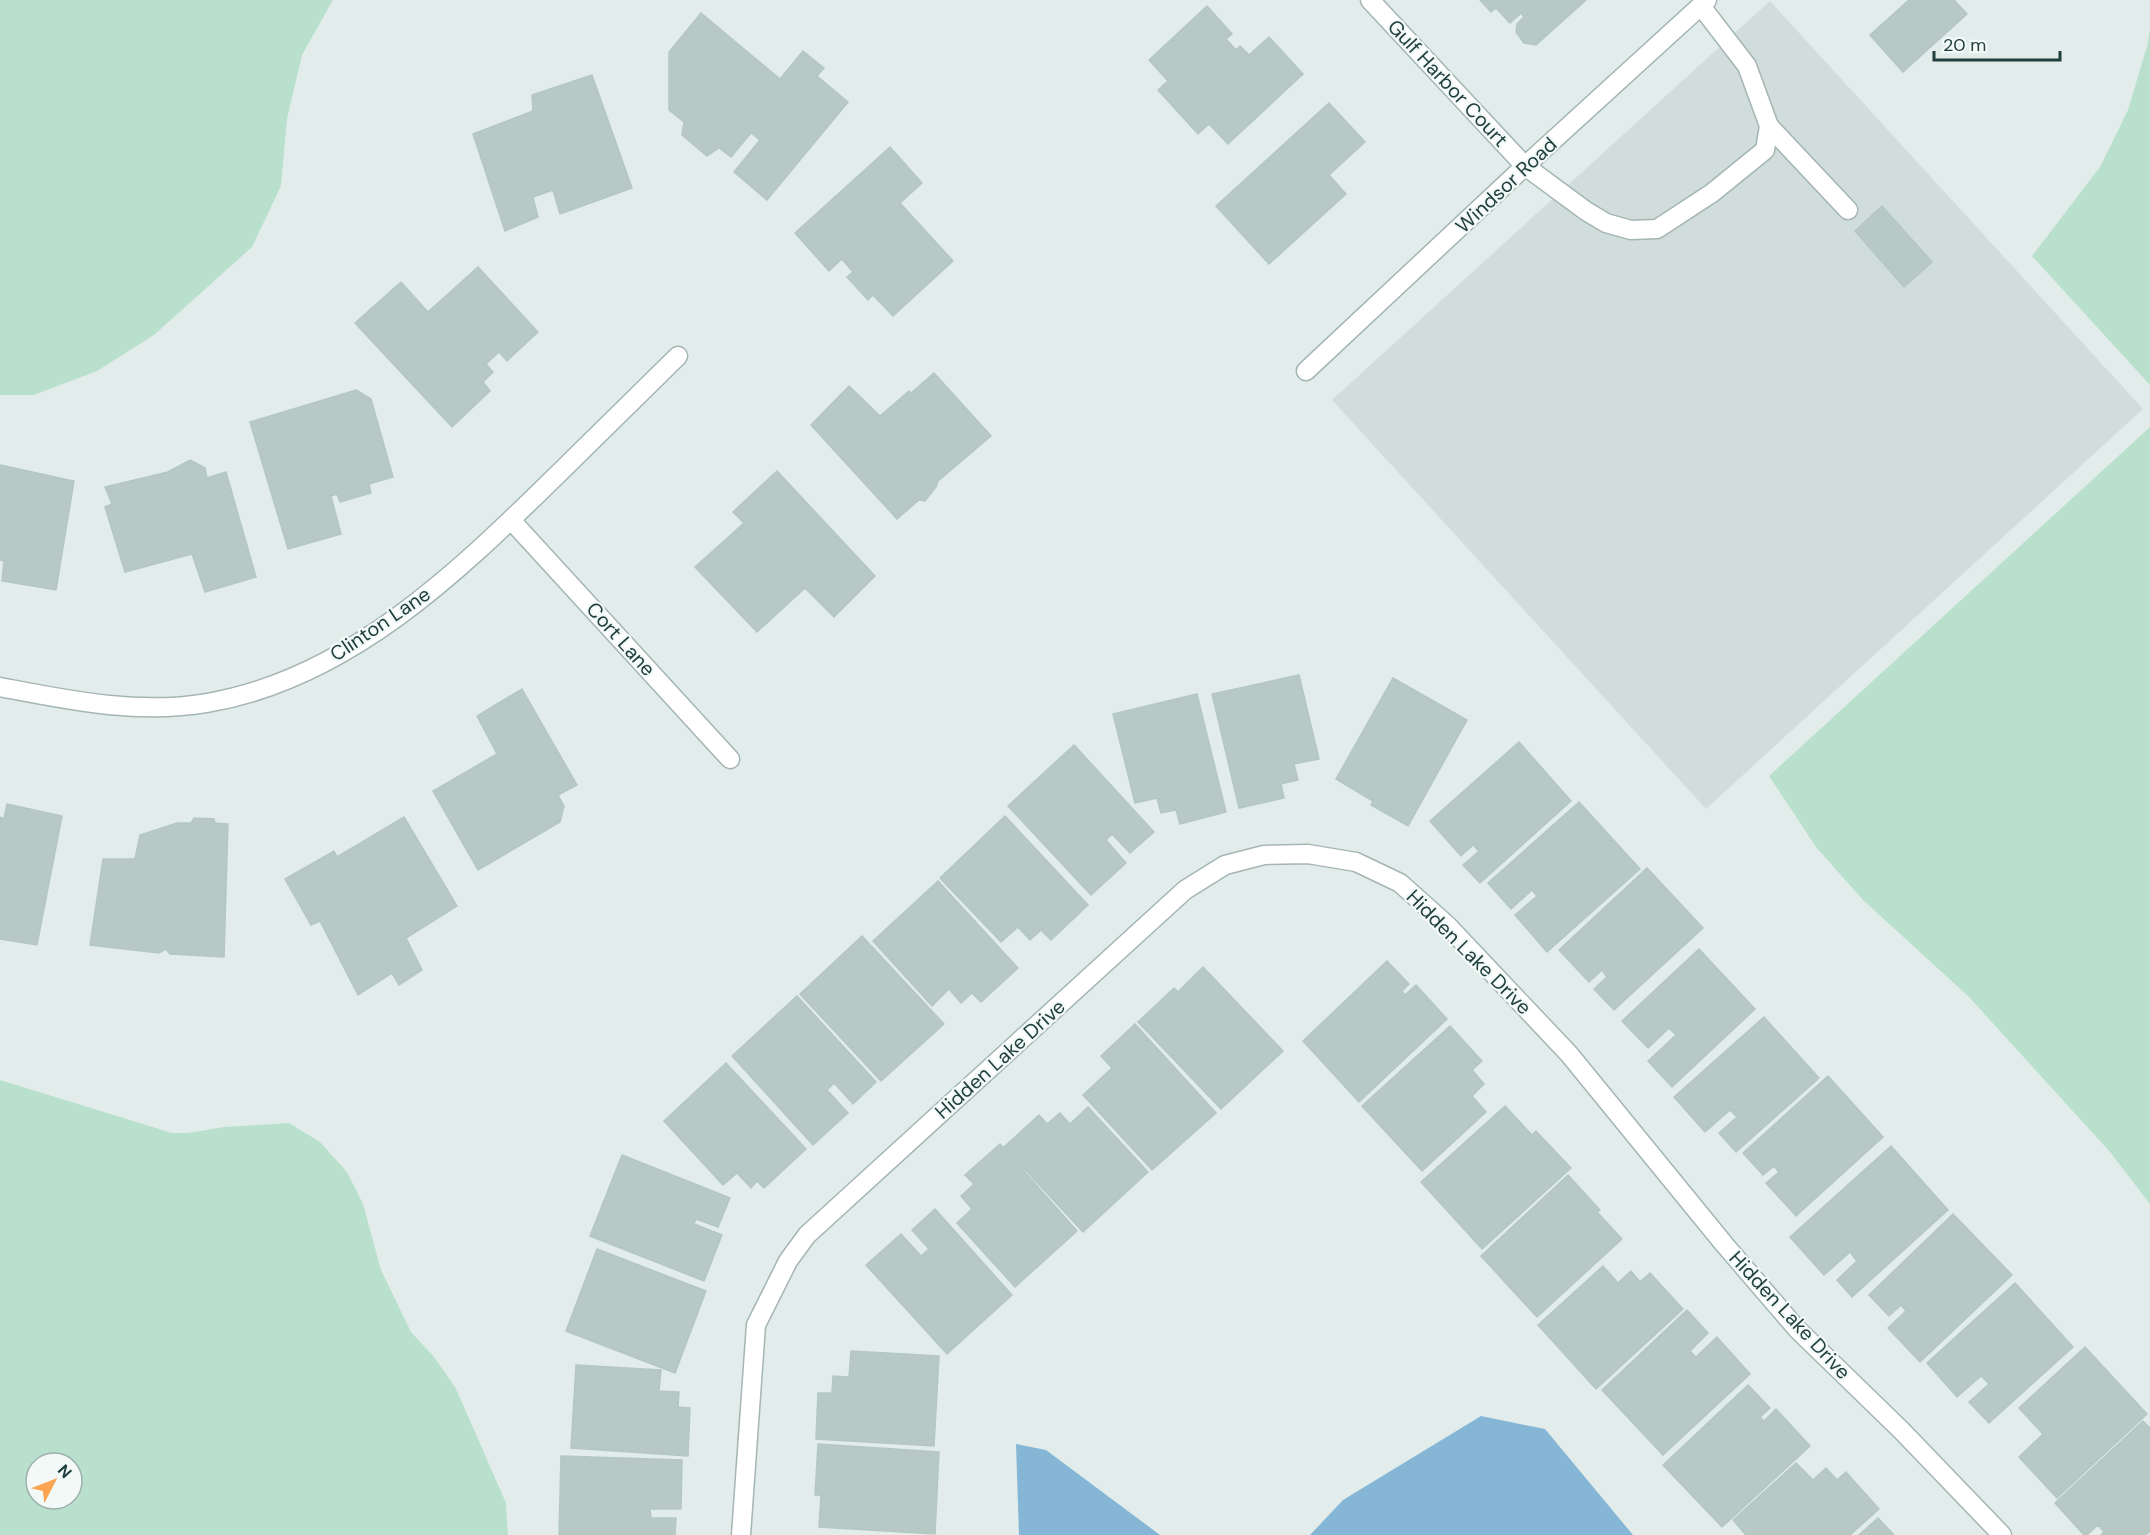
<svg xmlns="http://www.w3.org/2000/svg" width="2150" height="1535" viewBox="0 0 2150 1535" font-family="'DM Sans',sans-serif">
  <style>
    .built { fill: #d0ddda }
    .green { fill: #b9e0cd; fill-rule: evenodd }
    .water { fill: #86b6d6 }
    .building { fill: #b7c8c5; stroke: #b4c7c4; stroke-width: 1.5 }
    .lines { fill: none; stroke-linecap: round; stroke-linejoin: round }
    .lane-casing { stroke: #a4b5b4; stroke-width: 21 }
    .street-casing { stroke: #a4b5b4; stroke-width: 21 }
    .lane { stroke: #fff; stroke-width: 18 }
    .street { stroke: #fff; stroke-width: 18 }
    .labels { text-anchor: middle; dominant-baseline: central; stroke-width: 4.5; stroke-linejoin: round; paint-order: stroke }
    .street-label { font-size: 20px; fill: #203f3e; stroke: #f2f9f7 }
  </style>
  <rect width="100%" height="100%" fill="#e2edeb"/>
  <polygon class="built" points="1770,1 2143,409 1706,809 1332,400"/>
  <g class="green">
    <polygon points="0,0 333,0 302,55 287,119 281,186 252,247 154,335 97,371 34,395 0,395"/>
    <polygon points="2150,28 2150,385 2032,256 2100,167 2128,110 2148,43"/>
    <polygon points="2150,427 2150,1204 2110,1152 1969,997 1863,900 1816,847 1769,776"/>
    <path d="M0 1080 172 1133H188L224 1127 289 1123 320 1142 347 1172 363 1204 381 1270 411 1332 435 1358 455 1387 468 1416 506 1503 508 1535H0ZM36 1463H72V1499H36Z"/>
  </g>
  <g class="water">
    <polygon points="1481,1416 1545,1429 1633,1535 1310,1535 1343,1500"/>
    <polygon points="1016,1444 1046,1450 1160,1535 1019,1535"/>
  </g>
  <g class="building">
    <polygon points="1480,0 1586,0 1536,45 1524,43 1516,32 1517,24 1524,17 1521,13 1510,23 1496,8 1491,12"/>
    <polygon points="1909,0 1954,0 1967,14 1903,72 1870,35"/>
    <polygon points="1207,6 1232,34 1226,39 1236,50 1240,46 1249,55 1269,37 1303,74 1228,144 1209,124 1198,134 1158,90 1168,81 1149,60"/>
    <polygon points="701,13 780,79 803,51 824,68 817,76 848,102 767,200 734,172 760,140 751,133 731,157 719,148 707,156 682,135 684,122 669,110 669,52"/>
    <polygon points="592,75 632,188 560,214 553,190 533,197 538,217 505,231 473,134 533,111 532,95"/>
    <polygon points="1329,103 1365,142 1329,175 1346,194 1269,264 1216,206"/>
    <polygon points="890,147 922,183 900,203 953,261 893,316 873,295 868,300 847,277 853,272 842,259 829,271 795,233"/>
    <polygon points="1882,206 1932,262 1904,287 1855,231"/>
    <polygon points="478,267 538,332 507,361 499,352 486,364 493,372 483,382 490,391 452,427 355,323 401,282 428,312"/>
    <polygon points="934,373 991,436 938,481 936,487 925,501 919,500 897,519 811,425 849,386 880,416 909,391 911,393"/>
    <polygon points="356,390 371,399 393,477 369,484 371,493 340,502 337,494 331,496 341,534 288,549 250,422"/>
    <polygon points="190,460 205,468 207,478 226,472 256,577 205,592 192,554 125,572 105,507 112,504 105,487 168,472"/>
    <polygon points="0,465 74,481 56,590 2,581 4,561 0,560"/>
    <polygon points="777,471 875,576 834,617 805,588 757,632 695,567 744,523 733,512"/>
    <polygon points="1299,675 1319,759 1294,764 1298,780 1281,784 1284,798 1239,808 1212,694"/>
    <polygon points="1393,678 1467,720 1408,826 1371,805 1373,801 1336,779"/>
    <polygon points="522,689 577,785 558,795 564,806 560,822 478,870 433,791 497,754 477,716"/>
    <polygon points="1197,694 1226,812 1180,824 1176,810 1161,813 1157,798 1135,803 1113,714"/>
    <polygon points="1519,742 1571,801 1480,883 1463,865 1479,851 1473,845 1461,856 1430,821"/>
    <polygon points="1074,745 1154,832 1130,853 1112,834 1106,840 1126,863 1091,895 1008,806"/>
    <polygon points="1579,802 1640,869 1547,952 1515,915 1537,896 1532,890 1511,909 1488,883"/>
    <polygon points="7,804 62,816 37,945 0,939 0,817 4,819"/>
    <polygon points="1005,816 1088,905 1051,940 1041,930 1030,940 1018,927 1001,942 940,878"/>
    <polygon points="404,817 457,906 406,938 422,970 399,985 392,973 358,995 320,921 311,925 285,879 334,851 337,857"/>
    <polygon points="194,818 214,819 215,823 228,824 224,957 170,954 166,949 159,953 90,945 103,859 135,859 140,835 177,823 191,823"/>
    <polygon points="1647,868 1703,928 1614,1010 1594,989 1607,977 1602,970 1589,982 1559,950"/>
    <polygon points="938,881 1018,968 981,1002 972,993 961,1003 949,989 932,1006 873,941"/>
    <polygon points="862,936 944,1024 881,1081 800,994"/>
    <polygon points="1699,949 1755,1009 1672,1087 1648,1061 1676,1035 1669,1028 1648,1048 1622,1021"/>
    <polygon points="1387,961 1409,984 1402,991 1405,995 1416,985 1447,1019 1359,1102 1303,1041"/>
    <polygon points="1203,967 1283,1051 1221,1109 1138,1022 1174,988 1178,992"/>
    <polygon points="797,996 876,1082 853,1104 834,1083 827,1090 848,1113 813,1145 732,1056"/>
    <polygon points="1764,1017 1819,1078 1736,1152 1719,1133 1737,1117 1730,1110 1705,1132 1674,1097"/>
    <polygon points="1135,1024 1216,1113 1152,1170 1083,1095 1112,1068 1101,1056"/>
    <polygon points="1450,1026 1482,1061 1472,1070 1484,1084 1472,1096 1486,1112 1422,1171 1362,1106"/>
    <polygon points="726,1063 806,1149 764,1188 757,1181 751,1188 737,1173 723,1185 664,1121"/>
    <polygon points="1828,1076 1883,1137 1796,1216 1766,1183 1779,1172 1774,1166 1763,1175 1743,1153"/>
    <polygon points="1505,1106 1532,1135 1536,1131 1571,1168 1482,1249 1421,1182"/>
    <polygon points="1088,1107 1148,1172 1083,1232 1004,1147 1039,1115 1047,1124 1060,1113 1070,1124"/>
    <polygon points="1000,1144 1077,1231 1015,1287 957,1223 972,1209 961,1196 974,1184 965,1175"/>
    <polygon points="1891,1146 1948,1210 1852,1297 1837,1280 1857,1261 1850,1252 1824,1275 1790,1237"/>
    <polygon points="622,1155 730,1198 718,1227 696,1219 694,1224 722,1235 704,1281 590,1236"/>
    <polygon points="1568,1175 1600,1210 1597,1212 1622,1239 1537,1317 1481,1256"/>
    <polygon points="935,1209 1012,1295 947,1354 866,1265 901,1234 921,1256 929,1249 912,1230"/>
    <polygon points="1953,1214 2012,1275 1920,1362 1888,1328 1906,1311 1901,1305 1889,1316 1869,1295"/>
    <polygon points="597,1249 706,1291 675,1373 566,1331"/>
    <polygon points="1603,1266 1618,1283 1631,1271 1640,1282 1650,1273 1683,1309 1596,1389 1538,1325"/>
    <polygon points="2015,1283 2073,1347 1989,1423 1969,1402 1989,1384 1981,1376 1957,1397 1927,1363"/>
    <polygon points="1687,1310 1708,1333 1690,1351 1696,1357 1717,1337 1750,1374 1663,1455 1602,1390"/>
    <polygon points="2085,1347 2147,1414 2057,1498 2019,1457 2043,1434 2019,1408"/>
    <polygon points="851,1351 939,1356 934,1446 816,1439 818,1393 832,1393 833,1376 849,1377"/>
    <polygon points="576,1365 661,1370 659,1391 679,1392 678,1407 690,1408 688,1456 571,1448"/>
    <polygon points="1748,1385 1770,1408 1760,1417 1764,1421 1776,1409 1810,1446 1722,1527 1663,1465"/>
    <polygon points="2143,1421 2150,1428 2150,1531 2146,1535 2101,1535 2104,1532 2098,1525 2087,1535 2084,1535 2055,1503"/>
    <polygon points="818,1444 939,1452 935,1534 819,1527 821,1495 815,1495"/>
    <polygon points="561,1456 682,1460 681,1509 650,1509 651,1518 676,1518 675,1535 559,1535"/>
    <polygon points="1796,1463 1813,1480 1826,1468 1837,1480 1846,1472 1879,1509 1850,1535 1746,1535 1733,1520"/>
    <polygon points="1878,1518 1894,1535 1859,1535"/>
  </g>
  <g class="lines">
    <g class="lane-casing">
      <g id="lane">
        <polyline points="1769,126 1848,210"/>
        <polyline points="1525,166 1586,211 1606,223 1631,230 1657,229 1712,193 1765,150 1769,126 1747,66 1701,6"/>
      </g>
    </g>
    <g class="street-casing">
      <g id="street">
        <polyline points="1370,0 1525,166"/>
        <polyline points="1306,371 1525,166 1707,0"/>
        <polyline points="511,520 730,759"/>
        <path d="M0 687C68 700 137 715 207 703 348 679 457 573 555 477 596 437 637 396 678 356"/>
        <polyline points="741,1535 756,1325 788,1261 807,1235 1185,890 1225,865 1264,855 1308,854 1356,862 1400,883 1447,925 1569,1054 1724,1244 1797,1329 1901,1430 2002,1535"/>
      </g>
    </g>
    <use href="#lane" class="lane"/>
    <use href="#street" class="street"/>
  </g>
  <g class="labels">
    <g class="street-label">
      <text transform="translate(1448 83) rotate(47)">Gulf Harbor Court</text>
      <text transform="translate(1506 185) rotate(-43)">Windsor Road</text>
      <text transform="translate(380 624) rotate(-34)">Clinton Lane</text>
      <text transform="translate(621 639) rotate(48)">Cort Lane</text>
      <text transform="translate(1469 952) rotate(45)">Hidden Lake Drive</text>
      <text transform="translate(1000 1059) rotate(-42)">Hidden Lake Drive</text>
      <text transform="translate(1790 1315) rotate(47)">Hidden Lake Drive</text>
    </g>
  </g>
  <g transform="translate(54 1481) rotate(48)"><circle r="28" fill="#f2f9f7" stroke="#9eafad" stroke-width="1.5"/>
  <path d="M0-4.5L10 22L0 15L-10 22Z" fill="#fba451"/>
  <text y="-9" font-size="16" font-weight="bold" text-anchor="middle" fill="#203f3e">N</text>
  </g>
  <path d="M1934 51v9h126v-9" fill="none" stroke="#203f3e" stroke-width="3"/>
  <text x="1943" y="51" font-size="18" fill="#203f3e" stroke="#f2f9f7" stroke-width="4.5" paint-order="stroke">20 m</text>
</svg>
